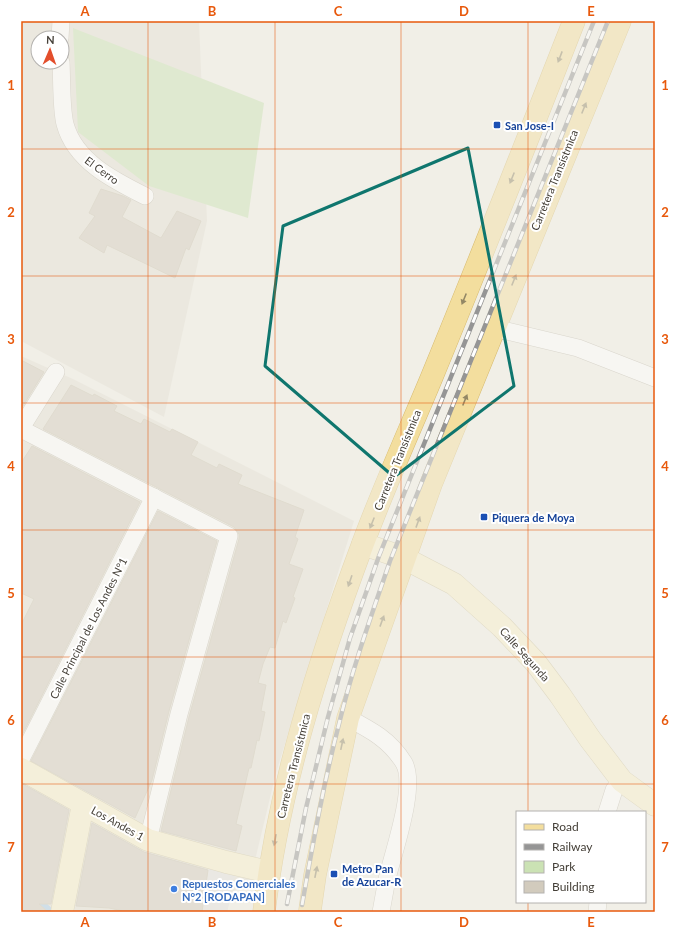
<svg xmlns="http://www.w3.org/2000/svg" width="676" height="933" viewBox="0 0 676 933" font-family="Lato,sans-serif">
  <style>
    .residential { fill: #e5e1d5; fill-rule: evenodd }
    .green { fill: #cbe2b4 }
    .parking { fill: #e3e1de }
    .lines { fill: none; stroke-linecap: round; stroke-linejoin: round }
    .stream { stroke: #a9cce8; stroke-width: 5.5 }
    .building { fill: #d2cbbd; stroke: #ccc3b1 }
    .street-casing { stroke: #bfb9ad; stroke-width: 18 }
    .secondary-casing { stroke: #ccc29b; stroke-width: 23 }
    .primary-casing { stroke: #d7bb70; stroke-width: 23 }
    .street { stroke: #fff; stroke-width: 17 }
    .secondary { stroke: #f9efca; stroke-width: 22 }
    .primary { stroke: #f3de9e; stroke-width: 22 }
    .rail-casing { stroke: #959595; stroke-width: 4.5 }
    .rail { stroke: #fff; stroke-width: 3; stroke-dasharray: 9; stroke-linecap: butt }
    .oneway { fill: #938765 }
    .marked { fill: none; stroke: #0f766e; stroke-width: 3; stroke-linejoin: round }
    .grid { fill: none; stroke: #e8590c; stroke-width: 1; stroke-opacity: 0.55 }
    .transit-dot { fill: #1a4fb4; stroke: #fff; stroke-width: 1.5 }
    .shop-dot { fill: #3f7fe0; stroke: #fff; stroke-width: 1.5 }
    .labels { text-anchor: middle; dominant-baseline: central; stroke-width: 4; stroke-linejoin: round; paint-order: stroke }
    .transit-label { font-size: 11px; font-weight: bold; fill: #164399; stroke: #fff; text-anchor: start }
    .street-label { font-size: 11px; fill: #443f37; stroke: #fff }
    .shop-label { font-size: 11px; font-weight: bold; fill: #366cbe; stroke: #fff; text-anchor: start }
    .neatline { fill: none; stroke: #e8590c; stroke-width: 1.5 }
    .grid-label { font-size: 13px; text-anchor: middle; font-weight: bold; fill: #e8590c }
  </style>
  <rect width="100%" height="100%" fill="#f1efe7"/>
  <g class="residential">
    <path d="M21 21H199L207 221 164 417 21 341ZM38 38H62V62H38Z"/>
    <polygon points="21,356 73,379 354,521 276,773 250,881 232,892 227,912 21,912"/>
  </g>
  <polygon class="green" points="73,28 264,103 248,218 149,186 78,132"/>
  <polygon class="parking" points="209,866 235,875 227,912 202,912"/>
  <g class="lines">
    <polyline class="stream" points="41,902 52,912"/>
  </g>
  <g class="building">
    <polygon points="101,189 123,196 131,200 122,217 161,238 177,211 201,221 189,250 186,248 175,278 107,245 104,253 79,238 95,216 89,213"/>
    <polygon points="21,360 44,372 21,409"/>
    <polygon points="71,385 93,396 94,394 117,406 114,411 141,424 144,419 170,432 172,429 198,442 191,455 217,468 219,464 242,475 238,484 304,510 295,537 298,539 289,564 303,569 293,597 295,598 286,623 283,621 275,648 270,647 263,664 258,683 266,685 261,711 265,712 259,741 257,740 251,768 249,768 236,824 242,826 236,851 161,831 189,717 239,539 239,534 234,527 43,429"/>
    <polygon points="32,446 140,502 21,737 21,625 34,599 21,593 21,463"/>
    <polygon points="158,511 217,541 169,711 152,780 135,818 31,761"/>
    <polygon points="21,783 69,810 51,904 39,904 48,912 21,912"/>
    <polygon points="92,823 144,852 208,870 202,912 128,912 109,908 76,906"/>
  </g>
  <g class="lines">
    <g class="street-casing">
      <g id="street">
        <polyline points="60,38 61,21"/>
        <path d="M61 62C62 80 61 108 65 124 75 161 113 180 145 196"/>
        <polyline points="494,328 578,348 655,378"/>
        <polyline points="21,428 56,372"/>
        <polyline points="21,429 229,536 179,714 148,840"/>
        <path d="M348 718C371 730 390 740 404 763 417 786 393 853 387 879 385 890 383 901 381 912"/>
        <polyline points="21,759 154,497"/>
        <polyline points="607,812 614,790 622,781"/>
        <polyline points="597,912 598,902"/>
      </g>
    </g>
    <g class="secondary-casing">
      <g id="secondary">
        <polyline points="363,544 404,558 454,584 502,627 536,663 560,695 590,739 622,781 655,805"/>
        <polyline points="21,769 148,840 226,862 269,872"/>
        <polyline points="62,912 83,804"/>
      </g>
    </g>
    <g class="primary-casing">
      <g id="primary">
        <polyline points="310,910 315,875 348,718 431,484 620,21"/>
        <path d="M264 912C279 786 318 664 362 546 383 489 408 434 431 379 480 260 527 141 574 21"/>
      </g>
    </g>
    <use href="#street" class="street"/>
    <use href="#secondary" class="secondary"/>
    <use href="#primary" class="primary"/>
    <g class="rail-casing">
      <g id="rail">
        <polyline points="287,904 306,808 328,717 350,638 379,556 594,21"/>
        <path d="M302 905C313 843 324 781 340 720 353 666 372 614 390 561L608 21"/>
      </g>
    </g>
    <use href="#rail" class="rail"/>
  </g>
  <defs><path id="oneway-solid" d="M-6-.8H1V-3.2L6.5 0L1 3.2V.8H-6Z"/></defs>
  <g class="oneway">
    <use href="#oneway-solid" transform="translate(560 57) rotate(111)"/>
    <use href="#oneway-solid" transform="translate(584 108) rotate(-68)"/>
    <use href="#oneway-solid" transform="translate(512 178) rotate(112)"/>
    <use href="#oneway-solid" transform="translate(514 280) rotate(-68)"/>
    <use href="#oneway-solid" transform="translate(464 299) rotate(112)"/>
    <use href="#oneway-solid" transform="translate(465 400) rotate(-68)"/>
    <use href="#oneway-solid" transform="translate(418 522) rotate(-70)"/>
    <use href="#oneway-solid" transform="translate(372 523) rotate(112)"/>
    <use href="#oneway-solid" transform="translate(350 581) rotate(109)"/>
    <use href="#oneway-solid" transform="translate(382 621) rotate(-70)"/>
    <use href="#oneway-solid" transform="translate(342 744) rotate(-78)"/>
    <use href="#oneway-solid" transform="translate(275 840) rotate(101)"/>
    <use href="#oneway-solid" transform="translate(316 872) rotate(-79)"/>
  </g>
  <path d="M0 0H676V933H0ZM468 148 514 386 394 477 265 366 283 226Z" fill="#f1efe7" fill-opacity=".55" fill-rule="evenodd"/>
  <path class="marked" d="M468 148 514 386 394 477 265 366 283 226Z"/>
  <path class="grid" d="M148 21V912M275 21V912M401 21V912M528 21V812M21 149H655M21 276H655M21 403H655M21 530H655M21 657H655M21 784H655M528 902V912"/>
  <g class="transit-dot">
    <rect x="493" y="121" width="8" height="8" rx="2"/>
    <rect x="480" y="513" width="8" height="8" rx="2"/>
    <rect x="330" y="870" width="8" height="8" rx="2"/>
  </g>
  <circle class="shop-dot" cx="174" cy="889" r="4"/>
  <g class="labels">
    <g class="transit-label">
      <text x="505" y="125">San Jose-I</text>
      <text x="492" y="517">Piquera de Moya</text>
      <text x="342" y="868">Metro Pan<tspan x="342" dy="13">de Azucar-R</tspan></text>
    </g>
    <g class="street-label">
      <text transform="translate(102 170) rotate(36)">El Cerro</text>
      <text transform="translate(554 180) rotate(-68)">Carretera Transístmica</text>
      <text transform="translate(397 460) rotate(-68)">Carretera Transístmica</text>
      <text transform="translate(88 628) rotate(-63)">Calle Principal de Los Andes N°1</text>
      <text transform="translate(525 654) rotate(48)">Calle Segunda</text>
      <text transform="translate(293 766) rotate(-76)">Carretera Transístmica</text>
      <text transform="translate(118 823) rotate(29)">Los Andes 1</text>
    </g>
    <g class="shop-label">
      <text x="182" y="883">Repuestos Comerciales<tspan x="182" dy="13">N°2 [RODAPAN]</tspan></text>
    </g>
  </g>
  <rect width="676" height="933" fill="none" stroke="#ffffff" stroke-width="44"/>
  <rect x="516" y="811" width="130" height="92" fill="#ffffff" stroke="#b4b2af"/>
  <rect x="524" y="824" width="20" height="6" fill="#f3de9e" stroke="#b4b2af"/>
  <text x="552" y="831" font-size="12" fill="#443f37">Road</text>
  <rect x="524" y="844" width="20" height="6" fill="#959595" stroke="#b4b2af"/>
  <text x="552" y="851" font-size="12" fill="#443f37">Railway</text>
  <rect x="524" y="861" width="20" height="12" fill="#cbe2b4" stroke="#b4b2af"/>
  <text x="552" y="871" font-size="12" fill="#443f37">Park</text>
  <rect x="524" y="881" width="20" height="12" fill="#d2cbbd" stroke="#b4b2af"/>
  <text x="552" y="891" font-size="12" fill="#443f37">Building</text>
  <g transform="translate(50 50) rotate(2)"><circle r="19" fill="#ffffff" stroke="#b4b2af"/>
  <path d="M0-3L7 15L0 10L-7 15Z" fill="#e34e2c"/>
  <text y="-6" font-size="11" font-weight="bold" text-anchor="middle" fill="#443f37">N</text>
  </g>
  <rect x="22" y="22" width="632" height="889" class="neatline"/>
  <g class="grid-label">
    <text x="85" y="16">A</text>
    <text x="212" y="16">B</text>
    <text x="338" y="16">C</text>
    <text x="464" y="16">D</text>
    <text x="591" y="16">E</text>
    <text x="11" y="90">1</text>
    <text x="665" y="90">1</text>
    <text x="11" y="217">2</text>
    <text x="665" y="217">2</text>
    <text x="11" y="344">3</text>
    <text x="665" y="344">3</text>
    <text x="11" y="471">4</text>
    <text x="665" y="471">4</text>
    <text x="11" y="598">5</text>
    <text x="665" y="598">5</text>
    <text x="11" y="725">6</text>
    <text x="665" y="725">6</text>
    <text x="11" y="852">7</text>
    <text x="665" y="852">7</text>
    <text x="85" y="927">A</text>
    <text x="212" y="927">B</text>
    <text x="338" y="927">C</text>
    <text x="464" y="927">D</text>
    <text x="591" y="927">E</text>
  </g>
</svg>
